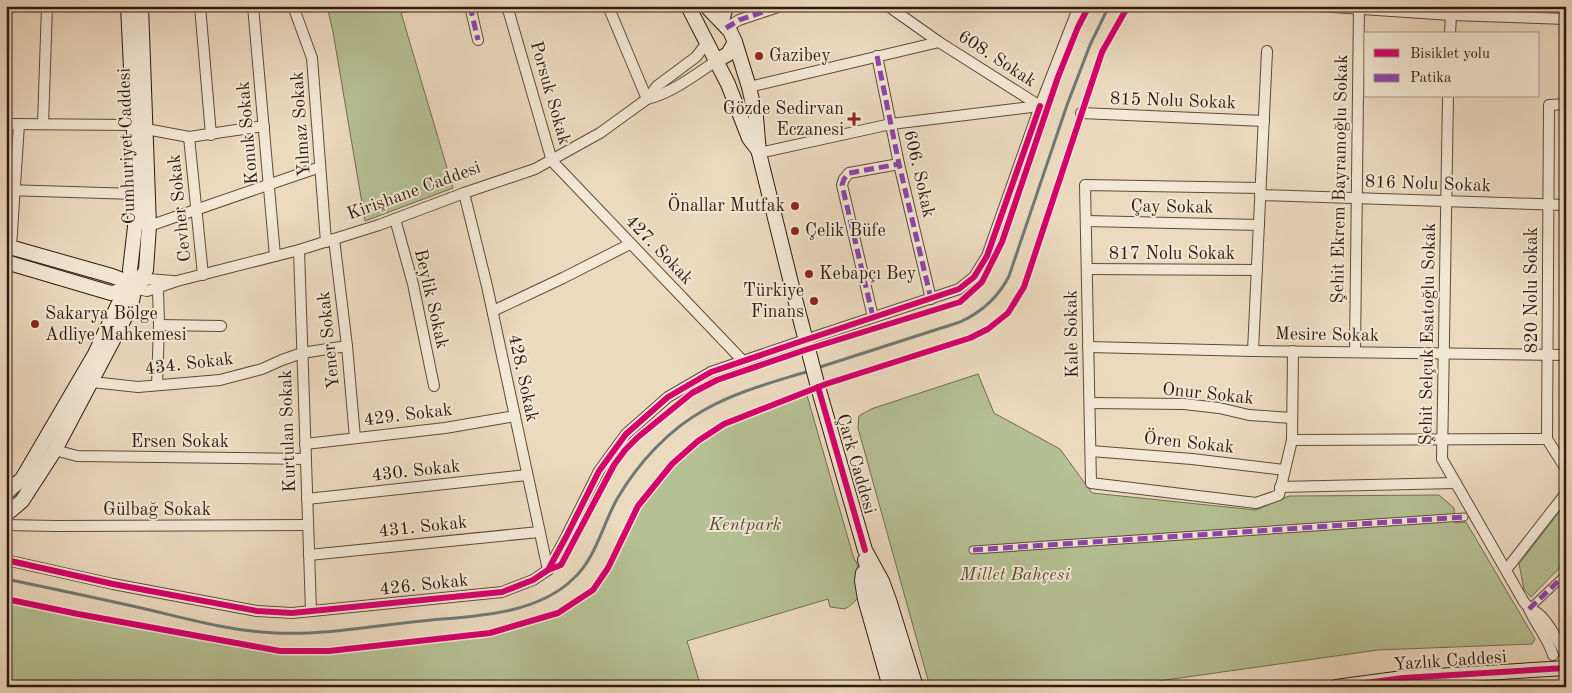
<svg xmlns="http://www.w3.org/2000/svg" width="1572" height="693" viewBox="0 0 1572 693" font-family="'Old Standard TT',serif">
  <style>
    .green { fill: #b5c094; stroke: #726d51 }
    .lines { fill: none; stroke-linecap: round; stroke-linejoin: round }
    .stream { stroke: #707975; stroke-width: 3 }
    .pedestrian-casing { stroke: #5e4a3a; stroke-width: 9 }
    .minor-casing { stroke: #5e4a3a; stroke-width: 12 }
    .tertiary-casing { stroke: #5e4a3a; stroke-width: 14 }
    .secondary-casing { stroke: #2f1a0e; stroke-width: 16 }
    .pedestrian { stroke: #f3e7d5; stroke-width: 7 }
    .minor { stroke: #f3e7d5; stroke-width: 10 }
    .tertiary { stroke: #f3e7d5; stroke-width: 11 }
    .secondary { stroke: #f3e7d5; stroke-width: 14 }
    .quiet { stroke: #8e44ad; stroke-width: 5; stroke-dasharray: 10 5; stroke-linecap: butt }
    .cycleway-casing { stroke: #f3e7d5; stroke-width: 9 }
    .cycleway { stroke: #d6006c; stroke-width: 6 }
    .poi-dot { fill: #8f2418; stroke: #f3e7d5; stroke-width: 2 }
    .labels { text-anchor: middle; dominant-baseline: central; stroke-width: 4; stroke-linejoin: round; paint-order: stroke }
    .poi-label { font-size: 18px; fill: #2f1a0e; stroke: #f3e7d5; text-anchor: start }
    .street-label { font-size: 18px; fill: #2f1a0e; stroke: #f3e7d5 }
    .park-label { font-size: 18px; font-style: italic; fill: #574c36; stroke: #f3e7d5 }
  </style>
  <rect width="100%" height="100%" fill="#ecdabf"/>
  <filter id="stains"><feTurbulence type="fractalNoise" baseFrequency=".004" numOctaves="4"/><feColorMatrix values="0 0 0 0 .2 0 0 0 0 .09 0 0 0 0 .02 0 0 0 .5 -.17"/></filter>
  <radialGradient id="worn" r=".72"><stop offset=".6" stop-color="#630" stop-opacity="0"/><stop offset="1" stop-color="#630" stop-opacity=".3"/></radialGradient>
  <g class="green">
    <polygon points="327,6 399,6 453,188 365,221 333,32"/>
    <polygon points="978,374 994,413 1060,449 1092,493 1256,510 1289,496 1439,495 1454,508 1455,523 1466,522 1535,639 1532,644 1378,650 1116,687 930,687 858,428 859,416 871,409"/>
    <path d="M806 392 854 559 856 561C862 582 866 597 845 609L830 607 828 599 687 641 701 687H6V599L78 614 280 651H329L490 633 558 613 593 590 608 568 638 506 672 464 698 441 724 424Z"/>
    <polygon points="1566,503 1566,561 1531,597 1524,589 1519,564"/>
  </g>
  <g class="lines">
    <g class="stream">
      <path d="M817 368 960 322C982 312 998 298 1009 276L1067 105 1090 45 1109 6"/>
      <path d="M6 579C54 589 102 599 150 610 191 620 232 631 275 633 328 635 379 625 431 620 477 616 537 614 573 579 596 558 602 526 617 499 638 463 669 429 706 409 738 391 774 382 809 371"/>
    </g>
    <g class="pedestrian-casing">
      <g id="pedestrian">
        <polyline points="973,550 1464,517"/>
        <polyline points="1529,609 1566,574"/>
      </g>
    </g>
    <g class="minor-casing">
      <g id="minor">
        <polyline points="200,6 211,135"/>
        <polyline points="253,6 275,256"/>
        <polyline points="293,6 312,58 326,242"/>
        <polyline points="470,6 478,40"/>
        <polyline points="507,6 552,161 743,361"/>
        <polyline points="608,6 647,99"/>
        <polyline points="888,6 939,42 1040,106"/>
        <polyline points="1318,6 1451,15 1566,19"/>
        <polyline points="404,7 405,6"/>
        <polyline points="726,28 739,20 781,6"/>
        <polyline points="1450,34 1451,15"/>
        <polyline points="877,56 899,164 931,299"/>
        <polyline points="749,87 939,42"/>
        <path d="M1448 96 1442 459 1524 602C1530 611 1536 610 1542 617 1551 627 1559 642 1565 654"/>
        <path d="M647 99C672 93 695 75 716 61"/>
        <polyline points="1566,104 1549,105 1547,439 1566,469"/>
        <polyline points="1081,113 1264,121"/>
        <polyline points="6,124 134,125"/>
        <polyline points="43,124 47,6"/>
        <polyline points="146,129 189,137 264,126"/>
        <polyline points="189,137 203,275"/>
        <polyline points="759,153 891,124 1040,106"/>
        <polyline points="1260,188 1085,185 1091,483 1256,503 1279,495 1292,440 1293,351"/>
        <polyline points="6,190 136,194"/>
        <polyline points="464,193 487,286 548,570"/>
        <polyline points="1260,195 1566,205"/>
        <polyline points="395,219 413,284 434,386"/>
        <polyline points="1086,221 1259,225"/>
        <polyline points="149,226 320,167"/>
        <polyline points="334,239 347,346 355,438"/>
        <polyline points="11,247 19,124"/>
        <polyline points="299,250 311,611"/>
        <polyline points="1087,269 1257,270"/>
        <polyline points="140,284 148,279 173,281"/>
        <polyline points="138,289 147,291 177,281 299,250 379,225 464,193 535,169 600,133 647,99 657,86 696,57 706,44"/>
        <polyline points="493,311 563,278 630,244"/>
        <polyline points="873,317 842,185 844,179 849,173 899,164"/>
        <polyline points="159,325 221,326"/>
        <polyline points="1088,347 1253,351 1566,355"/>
        <polyline points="1253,351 1267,51"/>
        <polyline points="1355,352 1359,6"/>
        <polyline points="92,382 138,387 220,380 262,369 282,360 302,353 347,346"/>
        <polyline points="157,385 159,325 158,288"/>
        <polyline points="1090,403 1184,404 1219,408 1249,415 1292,418"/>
        <polyline points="1292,440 1547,439"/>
        <polyline points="305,444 445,428 515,416"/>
        <polyline points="55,450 77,456 306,459"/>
        <polyline points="1091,451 1192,459 1284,470"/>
        <polyline points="1280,487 1456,483"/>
        <polyline points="307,499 527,475"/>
        <polyline points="6,525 56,526 308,525"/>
        <polyline points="309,555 539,532"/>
        <polyline points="6,560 113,584 257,611 292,613 502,592 533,580 548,570 566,537 599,471 626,434 668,397 711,372 805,340 959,289 974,277 987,256 1040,106 1079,6"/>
        <polyline points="1506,570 1566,493"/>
        <path d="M1529 609C1536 625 1548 638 1553 655"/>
      </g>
    </g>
    <g class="tertiary-casing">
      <polyline id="tertiary" points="723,24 727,6"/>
    </g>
    <g class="secondary-casing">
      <g id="secondary">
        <polyline points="128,6 136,173 135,227 130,270 131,279"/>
        <polyline points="688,6 728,84 749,138 758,150"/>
        <polyline points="706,6 730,31 735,42 749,87 756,117 759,153 795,299 818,387 865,550 882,581 890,603 916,687"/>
        <polyline points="716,61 728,54 735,42"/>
        <polyline points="6,246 112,276 128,282"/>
        <polyline points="6,262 111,293 129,289"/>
        <polyline points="139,282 146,270 149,226 141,6"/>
        <polyline points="6,493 22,479 95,354 119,303 129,289"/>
        <polyline points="9,512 22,501 55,450 131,306 134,291"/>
        <polyline points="865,560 904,687"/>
        <polyline points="863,573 862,581 865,599 890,687"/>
        <polyline points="1336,687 1403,678 1566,668"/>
      </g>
    </g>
    <use href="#pedestrian" class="pedestrian"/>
    <use href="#minor" class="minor"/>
    <use href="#tertiary" class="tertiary"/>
    <use href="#secondary" class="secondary"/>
    <g class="quiet">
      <polyline points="470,6 478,40"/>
      <polyline points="404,7 405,6"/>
      <polyline points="726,28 739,20 781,6"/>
      <polyline points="877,56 899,164 931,299"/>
      <polyline points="873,317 842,185 844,179 849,173 899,164"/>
      <polyline points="973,550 1464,517"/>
      <polyline points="1529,609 1566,574"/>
    </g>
    <g class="cycleway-casing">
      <g id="cycleway">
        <polyline points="818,387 865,550"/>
        <polyline points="6,560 113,584 257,611 292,613 502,592 533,580 548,570 566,537 599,471 626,434 668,397 711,372 805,340 959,289 974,277 987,256 1040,106"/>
        <polyline points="548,570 561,565 614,465 625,450 638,437 692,393 717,380 805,350 960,302 982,282 1002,242 1058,77 1078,27 1089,6"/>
        <polyline points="6,599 78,614 280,651 329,651 490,633 558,613 593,590 608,568 638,506 672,464 698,441 724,424 826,384 970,338 988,329 1008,313 1024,287 1102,52 1128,6"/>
        <polyline points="1336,687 1403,678 1566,668"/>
      </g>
    </g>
    <use href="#cycleway" class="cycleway"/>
  </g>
  <g class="poi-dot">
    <circle cx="759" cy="56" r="5"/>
    <path d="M851.5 111.5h5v5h5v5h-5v5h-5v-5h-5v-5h5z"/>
    <circle cx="795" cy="206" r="5"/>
    <circle cx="795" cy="231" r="5"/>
    <circle cx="809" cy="274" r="5"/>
    <circle cx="814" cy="301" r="5"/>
    <circle cx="35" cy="324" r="5"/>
  </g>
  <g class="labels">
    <g class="poi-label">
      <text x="769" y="56">Gazibey</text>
      <text x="844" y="109" text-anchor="end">Gözde Sedirvan<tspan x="844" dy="21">Eczanesi</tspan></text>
      <text x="785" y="206" text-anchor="end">Önallar Mutfak</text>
      <text x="805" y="231">Çelik Büfe</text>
      <text x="819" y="274">Kebapçı Bey</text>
      <text x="804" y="291" text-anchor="end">Türkiye<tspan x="804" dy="21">Finans</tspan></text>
      <text x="45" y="314">Sakarya Bölge<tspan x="45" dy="21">Adliye Mahkemesi</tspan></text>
    </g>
    <g class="street-label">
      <text transform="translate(997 59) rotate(33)">608. Sokak</text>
      <text transform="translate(550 93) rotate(74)">Porsuk Sokak</text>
      <text transform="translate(1173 101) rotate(2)">815 Nolu Sokak</text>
      <text transform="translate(301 124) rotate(-94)">Yılmaz Sokak</text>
      <text transform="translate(248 133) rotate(-95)">Konuk Sokak</text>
      <text transform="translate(127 146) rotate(-92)">Cumhuriyet Caddesi</text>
      <text transform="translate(919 174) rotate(77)">606. Sokak</text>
      <text transform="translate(1340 179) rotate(-89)">Şehit Ekrem Bayramoğlu Sokak</text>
      <text transform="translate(1428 184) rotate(2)">816 Nolu Sokak</text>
      <text transform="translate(414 191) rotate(-20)">Kirişhane Caddesi</text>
      <text transform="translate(1172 207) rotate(1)">Çay Sokak</text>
      <text transform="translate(180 208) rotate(-96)">Cevher Sokak</text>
      <text transform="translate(659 250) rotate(46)">427. Sokak</text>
      <text x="1172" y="254">817 Nolu Sokak</text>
      <text transform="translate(1532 290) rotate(-90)">820 Nolu Sokak</text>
      <text transform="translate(431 299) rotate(77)">Beylik Sokak</text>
      <text transform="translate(1072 334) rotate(-91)">Kale Sokak</text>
      <text transform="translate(1428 334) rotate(-89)">Şehit Selçuk Esatoğlu Sokak</text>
      <text transform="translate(1327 335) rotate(1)">Mesire Sokak</text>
      <text transform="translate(329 340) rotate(-96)">Yener Sokak</text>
      <text transform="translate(189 364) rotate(-7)">434. Sokak</text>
      <text transform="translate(523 378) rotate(78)">428. Sokak</text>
      <text transform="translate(1208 394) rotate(6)">Onur Sokak</text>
      <text transform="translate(408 415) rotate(-7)">429. Sokak</text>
      <text transform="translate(288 431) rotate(-92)">Kurtulan Sokak</text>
      <text x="180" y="442">Ersen Sokak</text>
      <text transform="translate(1189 443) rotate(6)">Ören Sokak</text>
      <text transform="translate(856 464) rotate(74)">Çark Caddesi</text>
      <text transform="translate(416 471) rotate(-6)">430. Sokak</text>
      <text x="157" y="510">Gülbağ Sokak</text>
      <text transform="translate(423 527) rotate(-6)">431. Sokak</text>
      <text transform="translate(424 585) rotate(-6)">426. Sokak</text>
      <text transform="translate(1450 661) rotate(-4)">Yazlık Caddesi</text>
    </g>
    <g class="park-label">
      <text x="745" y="525">Kentpark</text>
      <text x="1015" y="575">Millet Bahçesi</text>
    </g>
  </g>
  <rect width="1572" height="693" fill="none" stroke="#ecdabf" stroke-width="25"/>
  <rect x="8" y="8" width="1557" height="678" fill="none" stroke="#2f1a0e" stroke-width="2.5"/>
  <rect x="12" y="12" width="1547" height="668" fill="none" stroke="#2f1a0e"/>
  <rect x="1364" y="32" width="175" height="65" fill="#f3e7d5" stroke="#a59585"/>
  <rect x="1374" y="49" width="25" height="8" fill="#d6006c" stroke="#a59585"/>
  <text x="1410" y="58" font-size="15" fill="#2f1a0e">Bisiklet yolu</text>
  <rect x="1374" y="74" width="25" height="8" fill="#8e44ad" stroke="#a59585"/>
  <text x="1410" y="82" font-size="15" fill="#2f1a0e">Patika</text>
  <rect width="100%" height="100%" filter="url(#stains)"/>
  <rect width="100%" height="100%" fill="url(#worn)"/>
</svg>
